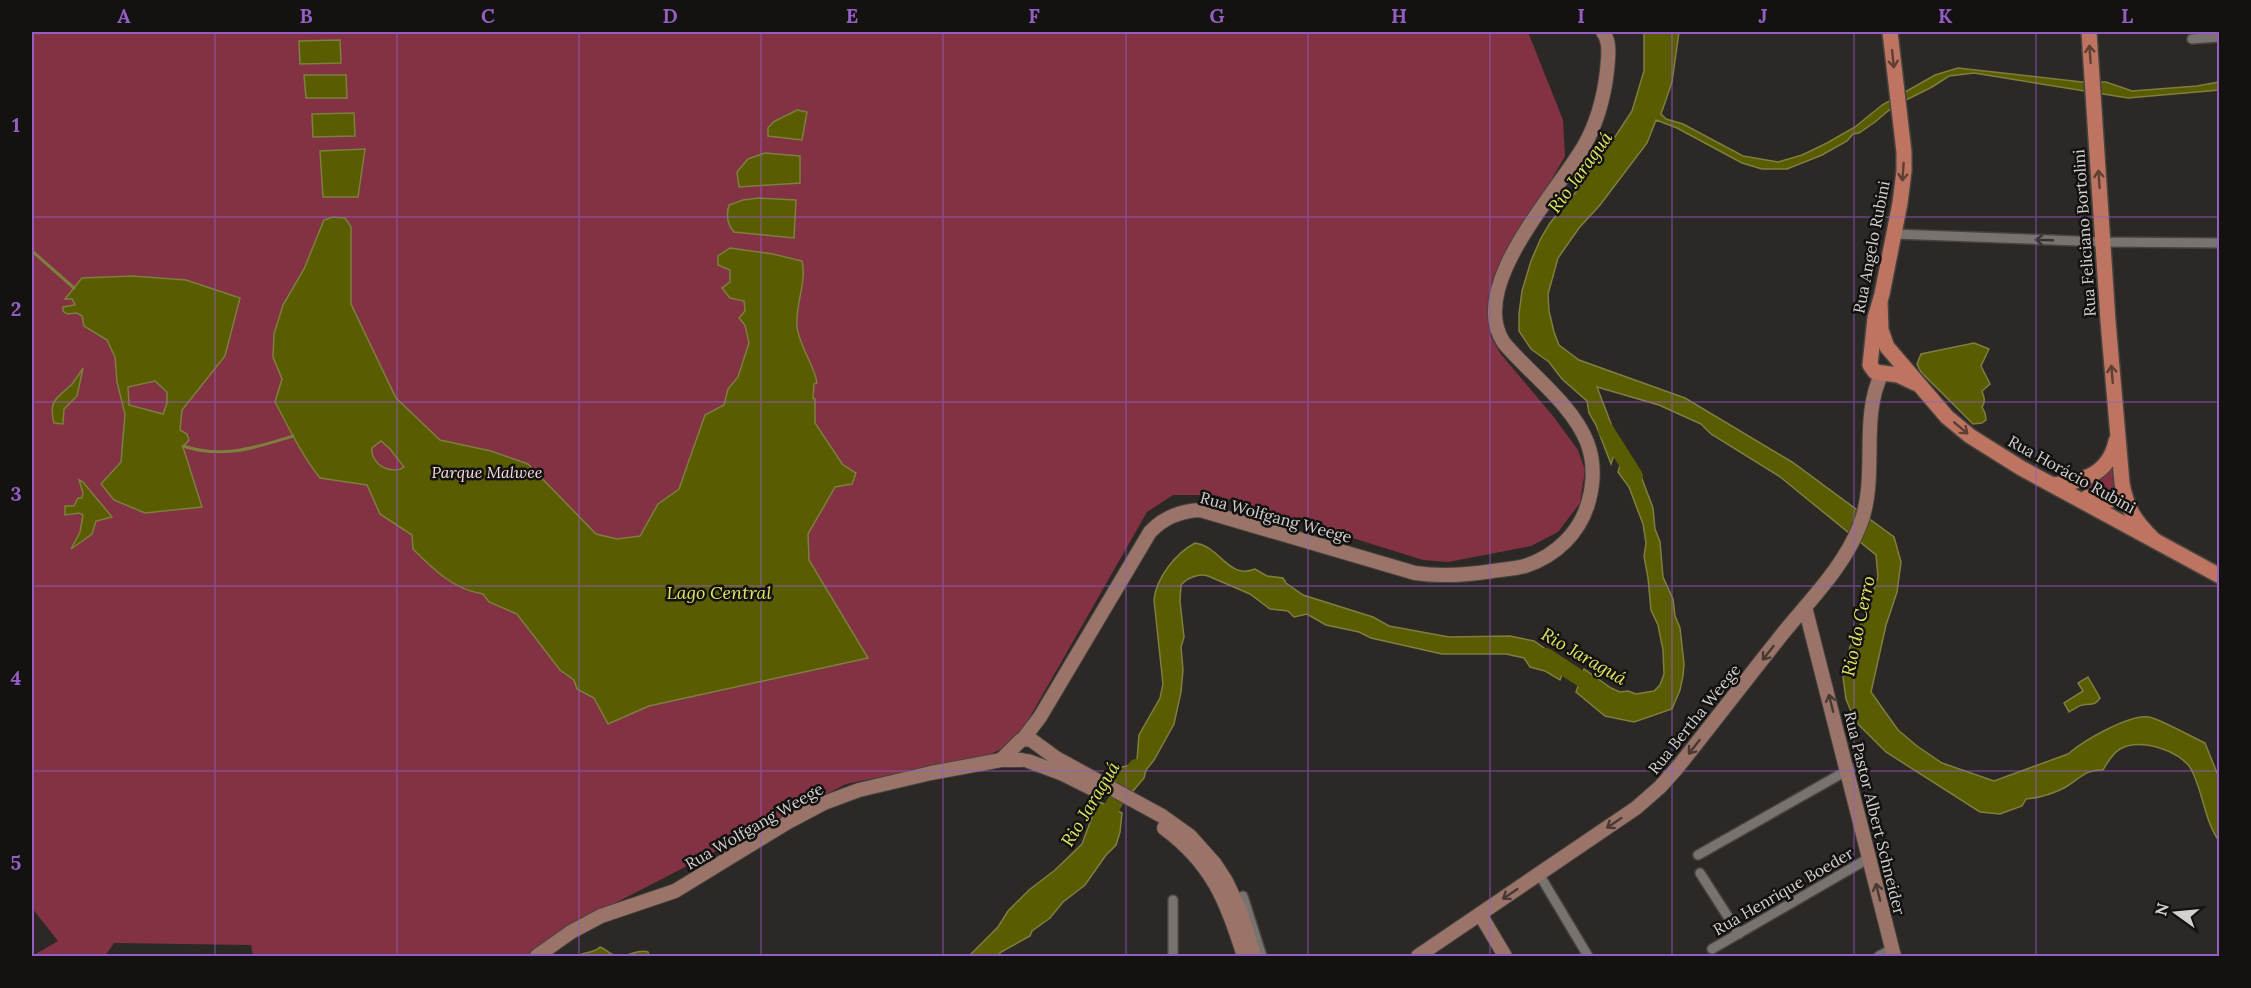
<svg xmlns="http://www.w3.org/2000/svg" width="2251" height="988" viewBox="0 0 2251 988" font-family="Lora,serif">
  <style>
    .green { fill: #823243 }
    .water { fill: #595c00; stroke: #7e7f3e; stroke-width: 1.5; fill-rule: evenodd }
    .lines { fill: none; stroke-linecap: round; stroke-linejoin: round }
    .stream { stroke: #7e7f3e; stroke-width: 3 }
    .river { stroke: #595c00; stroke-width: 16 }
    .street-casing { stroke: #464340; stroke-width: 12 }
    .secondary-casing { stroke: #464340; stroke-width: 16 }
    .primary-casing { stroke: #464340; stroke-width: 18 }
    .street { stroke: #78736f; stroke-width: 9 }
    .secondary { stroke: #9a7468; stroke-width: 14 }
    .primary { stroke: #bd7461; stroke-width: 15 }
    .oneway { stroke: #5f3e34 }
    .oneway2 { stroke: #363431 }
    .oneway3 { stroke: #493933 }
    .grid { fill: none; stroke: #955ec4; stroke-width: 1.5; stroke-opacity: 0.55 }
    .labels { text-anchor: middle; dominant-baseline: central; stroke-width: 5; stroke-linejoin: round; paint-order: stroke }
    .street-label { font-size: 16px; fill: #d3d1cf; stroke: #131210 }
    .park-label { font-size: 16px; font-style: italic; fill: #f8dcdf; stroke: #131210 }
    .water-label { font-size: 18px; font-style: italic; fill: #e1e762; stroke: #131210 }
    .neatline { fill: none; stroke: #955ec4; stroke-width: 2 }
    .grid-label { font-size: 20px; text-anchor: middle; font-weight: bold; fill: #955ec4 }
  </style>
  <rect width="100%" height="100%" fill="#2c2825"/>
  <g class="green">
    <polygon points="32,32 1528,32 1563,120 1565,156 1496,278 1489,307 1489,333 1500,353 1553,416 1578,450 1585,470 1580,503 1558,532 1531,546 1448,562 1423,560 1215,495 1173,495 1147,512 1023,729 1007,746 989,755 846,784 602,910 541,956 253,956 251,945 114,943 105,956 32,956 58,941 32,908"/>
    <path d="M2117 459 2119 485 2115 495 2096 494 2084 487C2099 482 2108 473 2117 459Z"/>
  </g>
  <g class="water">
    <path d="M1644 32H1679L1672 82 1661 114 1666 119 1683 124 1743 156 1778 162 1802 155 1827 143 1855 127 1882 105 1935 75 1958 68 2082 82H2106L2132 91 2197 86 2219 82V90L2128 98 1974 73 1949 76 1932 87 1894 106 1875 122 1859 133 1853 134 1847 141 1822 155 1787 169H1762L1742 163 1677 128 1656 120 1647 143 1600 205 1579 228 1558 258 1548 294 1549 311 1554 332 1559 345 1579 360 1685 398 1792 462 1894 537 1901 562 1897 592 1886 625 1871 692 1898 730 1917 746 1942 763 1994 781 2068 754C2083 741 2129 714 2149 717 2158 718 2194 738 2205 743L2219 778V841C2204 820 2203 791 2191 769 2180 750 2140 738 2120 749 2113 753 2107 763 2103 770 2084 769 2079 780 2064 788 2052 794 2039 798 2026 799L2022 806 2000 814 1980 812 1886 752 1855 721 1846 699 1843 677 1850 647 1868 607 1878 577 1876 555 1779 476 1711 434 1701 424 1659 405 1597 387 1618 442 1611 464 1596 425 1589 413 1587 401 1562 379 1549 362 1531 349 1519 331V314L1522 291 1531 261 1541 238 1550 223 1576 192 1582 180 1613 140 1632 111 1644 71Z"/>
    <polygon points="340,40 341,63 300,64 299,41"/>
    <polygon points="304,75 346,75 347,98 306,98"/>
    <polygon points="797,110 807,112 802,140 768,136 768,128 773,122"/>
    <polygon points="354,113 355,136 313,137 312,114"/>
    <polygon points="365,149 358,197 323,197 320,151"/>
    <polygon points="765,153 800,156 800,183 739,187 737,172 748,159"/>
    <path d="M759 198 796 200 794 238 734 232C727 224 726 215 729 205L743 200Z"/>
    <path d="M333 217 345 218 351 227V304L396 398 440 440 491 451 528 464 596 534 617 539 640 536 658 504 679 489 705 415 724 405 728 389 738 377 749 343 745 325 739 318 745 311 744 301 730 298 722 288 730 282V270L718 265V256L730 248 773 254 802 261C807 283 795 304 797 327 800 348 814 364 817 383L814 384 813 398 815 399V423L843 465 856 473 852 484 835 487 808 534 809 560 868 658 649 706 608 724 594 698 577 689 574 680 560 670 517 614 489 602 483 594C453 589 434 570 413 549L412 535 380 514 367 485 320 478C301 454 289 428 275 402L282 379 273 357 274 334 283 305 304 269 324 220ZM381 441 390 449 404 467C391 476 370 464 372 448Z"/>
    <path d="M132 276 186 280 240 298 225 356 182 410 180 430 187 434 189 440 183 447 202 507 145 513 114 500 101 484 121 462 125 414 117 382 115 357 107 340 84 326 82 316 77 313 67 314 63 311V307L75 305 72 299H65L82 278ZM155 381 167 392V403L163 414 129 405 128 387Z"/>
    <path d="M1974 343 1989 349 1981 366 1990 384 1982 391C1984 397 1986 401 1982 407L1985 413 1986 420 1982 423 1973 424 1921 372 1917 364 1921 354Z"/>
    <path d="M83 368 77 396 64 409 63 424 54 423C48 399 57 399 72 384 76 379 79 374 83 368Z"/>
    <polygon points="1624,452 1628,462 1642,479 1653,508 1655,529 1660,542 1663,577 1673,599 1675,616 1680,628 1684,664 1683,676 1680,690 1672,709 1634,722 1605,716 1576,692 1584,669 1611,688 1620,692 1628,691 1636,694 1654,691 1660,685 1664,674 1663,650 1658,625 1651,610 1648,578 1644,556 1646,543 1643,524 1629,487 1618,472"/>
    <polygon points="79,480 83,482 112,517 96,521 92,534 71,549 80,532 83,515 79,513 65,515 65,506 74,506 78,498 82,498 83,493"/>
    <path d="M1195 543C1220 546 1228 580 1255 569L1267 576 1283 578 1286 583 1303 595 1373 617 1389 626 1449 637 1510 636 1534 641 1557 657 1567 661 1560 680 1545 671 1530 667 1524 658 1506 654H1442L1371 638 1359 632 1326 625 1307 614 1294 617 1288 611 1270 609 1250 594 1208 576C1199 573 1187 578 1181 585L1180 601 1184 637 1181 647 1183 670 1181 692 1174 724 1154 760 1146 770 1144 778 1133 791 1110 779 1118 768 1131 765 1137 760 1139 735 1160 698 1163 684 1154 600C1156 578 1176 553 1195 543Z"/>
    <path d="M2088 677 2100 698C2094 707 2091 703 2083 705 2079 705 2073 710 2069 712L2064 703 2083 691 2078 683Z"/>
    <polygon points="1098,801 1122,813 1120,832 1116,845 1106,855 1085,885 1063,902 1050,918 1032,931 1030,936 1001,952 997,956 969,956 998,927 1008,911 1029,890 1055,870 1082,844"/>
    <path d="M600 947C608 950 611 957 623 956 632 955 638 949 648 952L649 956H577C584 952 595 953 600 947Z"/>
  </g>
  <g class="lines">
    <g class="stream">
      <polyline points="32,251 74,288"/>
      <path d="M183 446C223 459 254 448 293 436"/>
    </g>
    <g class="river">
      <polyline points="1606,430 1635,476"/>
      <polyline points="1546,656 1600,691"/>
      <polyline points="1100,827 1136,767"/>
    </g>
    <g class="street-casing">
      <g id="street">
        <polyline points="2192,39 2220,37"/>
        <polyline points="1894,234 2103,242 2220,243"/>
        <polyline points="1698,855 1848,770"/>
        <polyline points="1700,873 1739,934"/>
        <polyline points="1539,874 1588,956"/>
        <polyline points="1243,896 1262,956"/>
        <polyline points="1712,949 1869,858"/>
        <polyline points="1173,956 1173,900"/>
        <polyline points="1879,956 1892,949"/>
      </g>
    </g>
    <g class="secondary-casing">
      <g id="secondary">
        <polyline points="1805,607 1894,956"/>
        <path d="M1024 738 1040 717 1150 532C1164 517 1180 511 1200 510L1415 573C1441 577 1467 575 1493 571 1503 569 1515 569 1525 566 1556 556 1581 532 1589 500 1594 481 1594 460 1587 442 1572 404 1530 374 1504 343 1466 287 1557 193 1584 146 1597 123 1604 97 1607 71 1608 58 1611 43 1603 32"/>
        <polyline points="1001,760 1021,740 1030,739 1056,758 1162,816 1190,836 1215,864 1226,881 1241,913 1254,956"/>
        <polyline points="1028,761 1063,774 1095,790"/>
        <path d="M1164 828C1213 864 1226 901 1244 956"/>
        <polyline points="1480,914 1505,956"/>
        <polyline points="537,956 571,932 601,916 675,891 788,822 824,803 859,790 931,773 1001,760 1022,760"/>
        <path d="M1418 956 1636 808 1660 787 1677 768C1713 723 1748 677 1784 632 1811 599 1845 565 1860 525 1879 477 1859 419 1882 373"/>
      </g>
    </g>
    <g class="primary-casing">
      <g id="primary">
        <polyline points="1890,32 1904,152 1904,171 1900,203 1882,294 1875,318 1870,365 1875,372 1898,375 1915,383"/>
        <path d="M2089 32 2108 321 2122 483C2127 510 2135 521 2154 540"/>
        <polyline points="1880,302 1881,330 1887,347 1947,417 1970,436 2021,468 2220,576"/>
        <path d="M2053 485C2083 482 2109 474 2116 441"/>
        <path d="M2088 497C2102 503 2111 502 2124 495"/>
      </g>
    </g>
    <use href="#street" class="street"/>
    <use href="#secondary" class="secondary"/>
    <use href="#primary" class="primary"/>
  </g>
  <defs><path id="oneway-shaft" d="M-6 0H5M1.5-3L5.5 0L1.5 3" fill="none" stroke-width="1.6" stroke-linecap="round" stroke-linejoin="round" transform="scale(1.5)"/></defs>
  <g class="oneway">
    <use href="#oneway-shaft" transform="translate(2090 54) rotate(-94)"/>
    <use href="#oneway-shaft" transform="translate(1893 59) rotate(84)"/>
    <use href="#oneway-shaft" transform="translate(1903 172) rotate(94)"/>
    <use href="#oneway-shaft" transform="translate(2099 179) rotate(-94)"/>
    <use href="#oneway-shaft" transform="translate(2112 374) rotate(-95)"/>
    <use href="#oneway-shaft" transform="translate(1961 428) rotate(40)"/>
  </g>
  <use class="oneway2" href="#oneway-shaft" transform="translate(2044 240) rotate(-178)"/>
  <g class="oneway3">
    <use href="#oneway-shaft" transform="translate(1768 653) rotate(128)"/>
    <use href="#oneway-shaft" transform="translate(1831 703) rotate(-104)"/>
    <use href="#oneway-shaft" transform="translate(1694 747) rotate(128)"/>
    <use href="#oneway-shaft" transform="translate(1614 823) rotate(146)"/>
    <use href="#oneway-shaft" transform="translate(1878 892) rotate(-104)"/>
    <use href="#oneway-shaft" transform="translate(1510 894) rotate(146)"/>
  </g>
  <path class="grid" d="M215 32V956M397 32V956M579 32V956M761 32V956M943 32V956M1126 32V956M1308 32V956M1490 32V956M1672 32V956M1854 32V956M2036 32V956M32 217H2220M32 402H2220M32 586H2220M32 771H2220"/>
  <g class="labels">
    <g class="street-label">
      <text transform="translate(2084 233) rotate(-94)">Rua Feliciano Bortolini</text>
      <text transform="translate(1871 247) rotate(-79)">Rua Angelo Rubini</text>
      <text transform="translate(2072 474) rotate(29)">Rua Horácio Rubini</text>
      <text transform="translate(1276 517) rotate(15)">Rua Wolfgang Weege</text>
      <text transform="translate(1694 719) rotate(-51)">Rua Bertha Weege</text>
      <text transform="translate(1875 813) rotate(76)">Rua Pastor Albert Schneider</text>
      <text transform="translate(754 826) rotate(-30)">Rua Wolfgang Weege</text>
      <text transform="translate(1783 891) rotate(-30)">Rua Henrique Boeder</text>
    </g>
    <g class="park-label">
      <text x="487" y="472">Parque Malwee</text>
    </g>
    <g class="water-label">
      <text transform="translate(1580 172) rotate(-54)">Rio Jaraguá</text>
      <text x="719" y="592">Lago Central</text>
      <text transform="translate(1858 626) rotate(-78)">Rio do Cerro</text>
      <text transform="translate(1584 656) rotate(30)">Rio Jaraguá</text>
      <text transform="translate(1090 804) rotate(-59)">Rio Jaraguá</text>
    </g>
  </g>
  <rect width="2251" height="988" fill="none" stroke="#131210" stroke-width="66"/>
  <g transform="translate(2176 913) rotate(285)" stroke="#131210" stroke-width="4.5" paint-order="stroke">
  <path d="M0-4.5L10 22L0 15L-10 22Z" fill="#d3d1cf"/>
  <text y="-9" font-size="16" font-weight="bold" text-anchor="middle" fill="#d3d1cf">N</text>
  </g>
  <rect x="33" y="33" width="2185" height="922" class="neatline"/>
  <g class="grid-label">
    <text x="124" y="23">A</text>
    <text x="306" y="23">B</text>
    <text x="488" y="23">C</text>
    <text x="670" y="23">D</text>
    <text x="852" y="23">E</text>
    <text x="1034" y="23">F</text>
    <text x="1217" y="23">G</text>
    <text x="1399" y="23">H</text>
    <text x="1581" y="23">I</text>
    <text x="1763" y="23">J</text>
    <text x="1945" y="23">K</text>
    <text x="2127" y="23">L</text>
    <text x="16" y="132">1</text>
    <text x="16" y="316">2</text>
    <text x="16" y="501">3</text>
    <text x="16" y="685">4</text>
    <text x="16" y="870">5</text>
  </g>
</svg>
